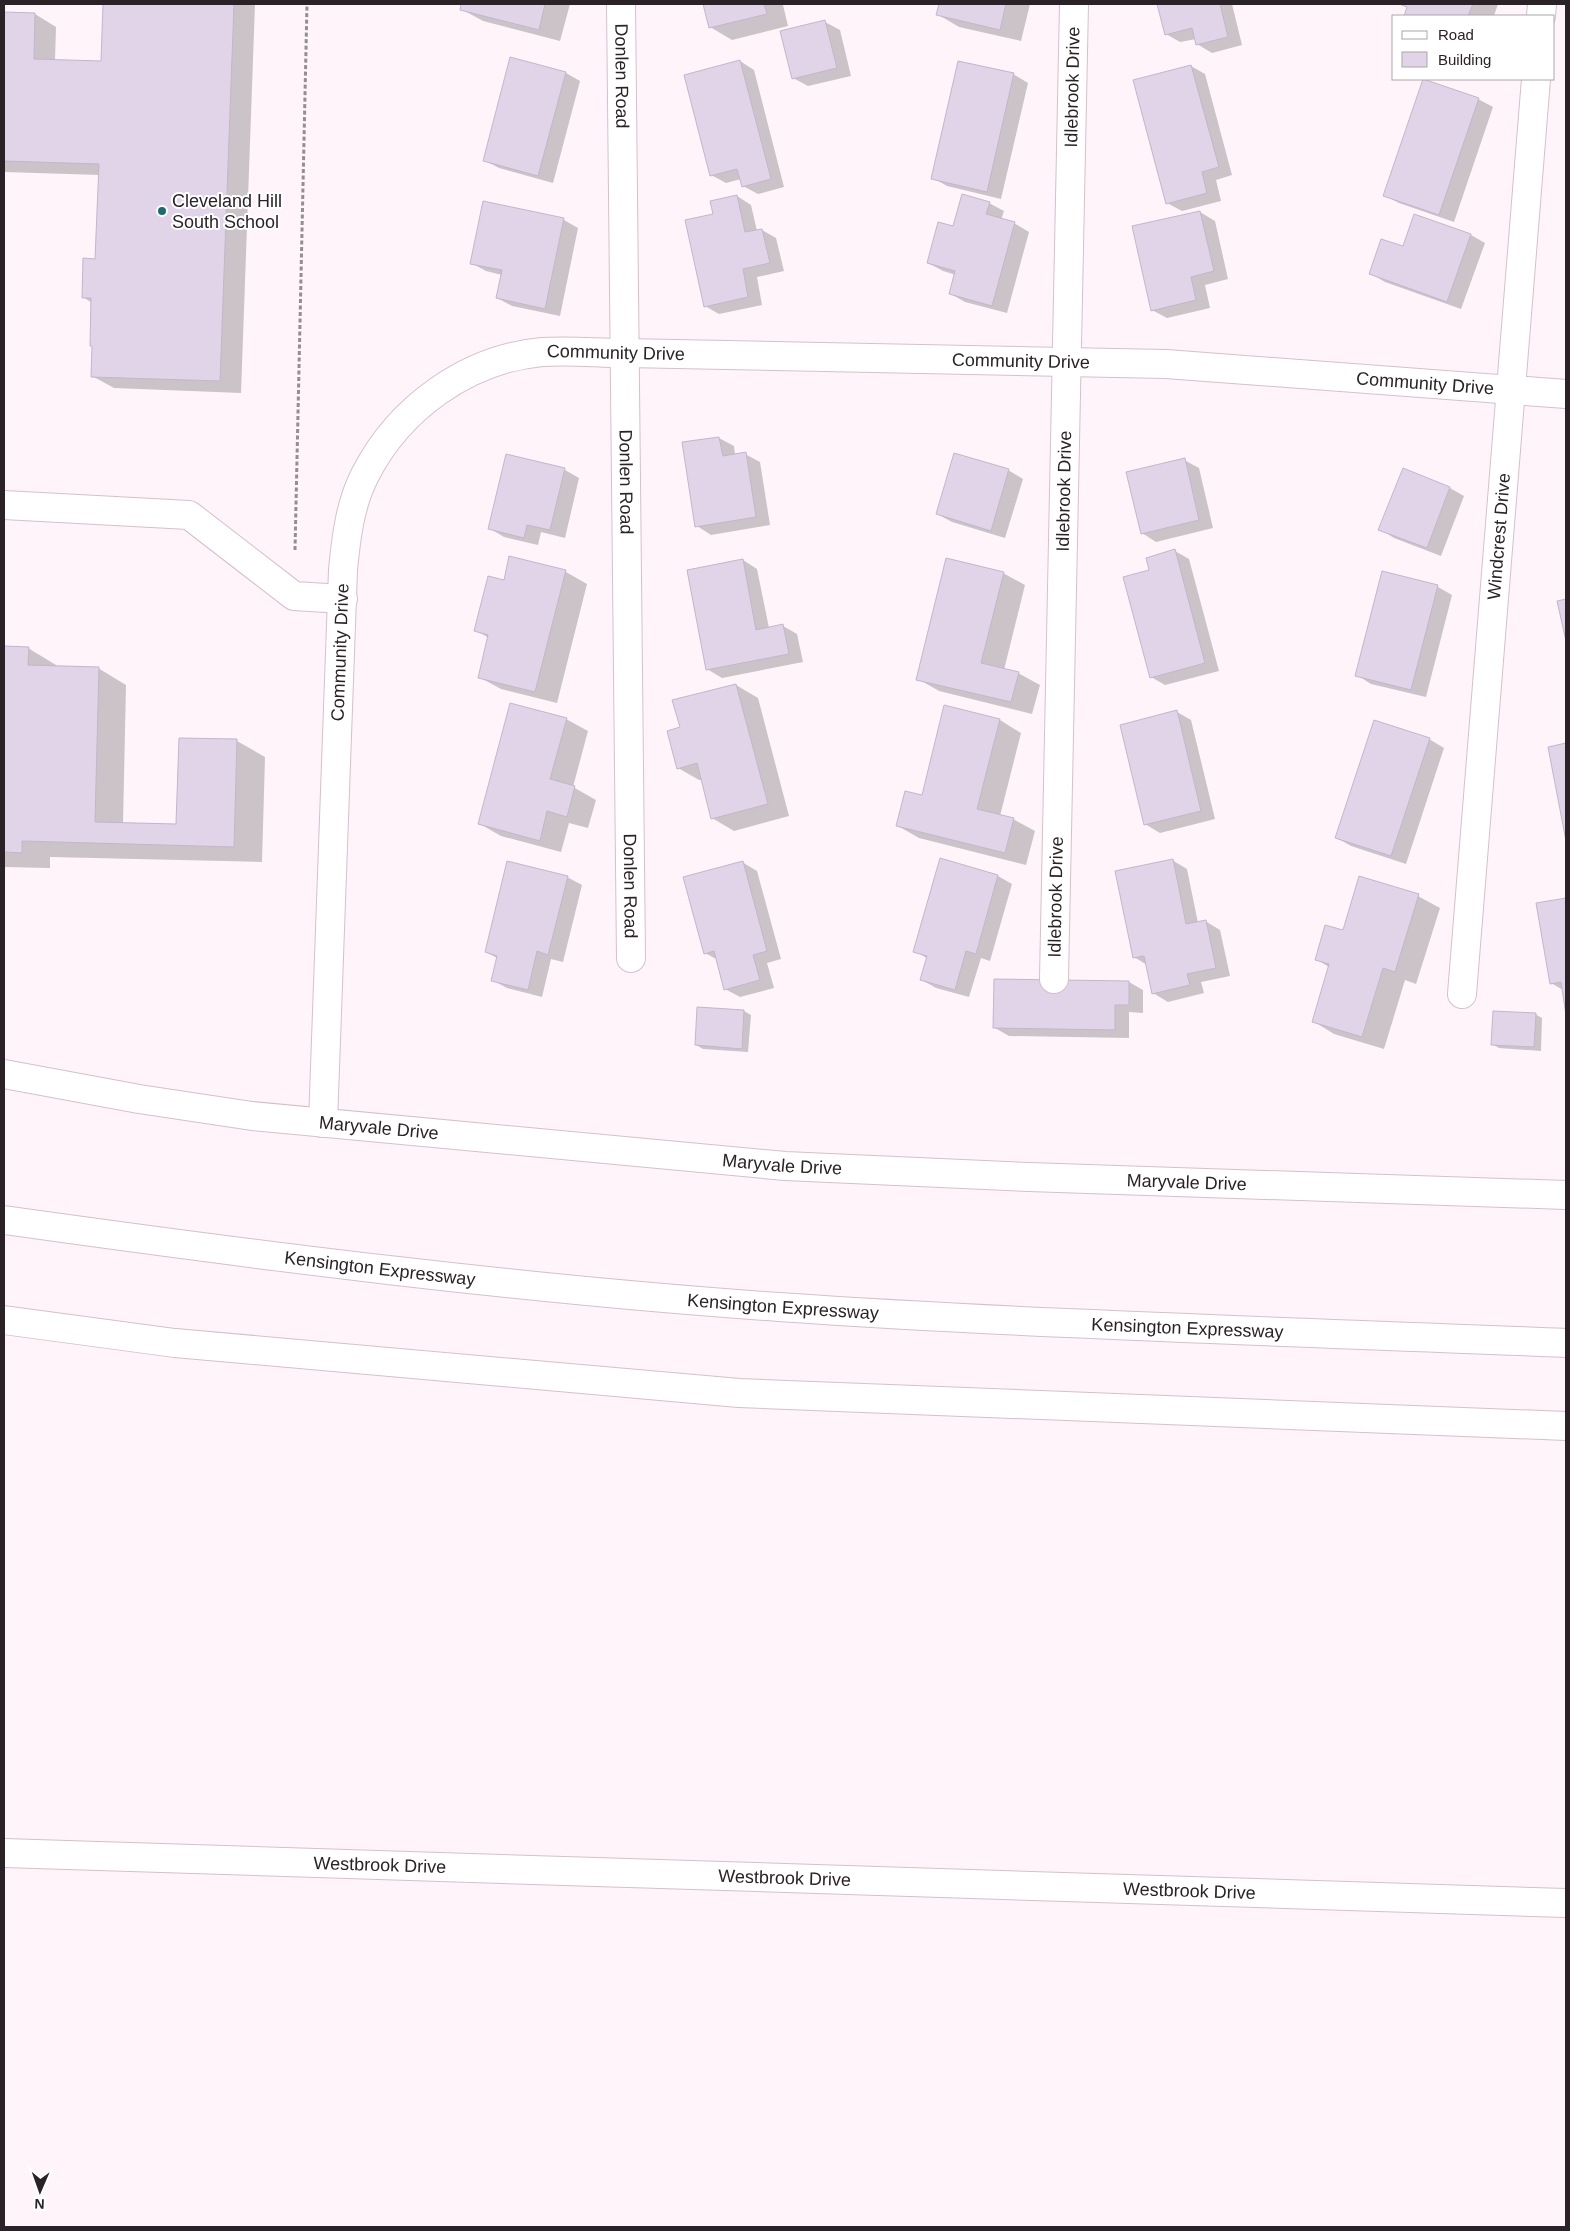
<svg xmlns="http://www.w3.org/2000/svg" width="1570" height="2231" viewBox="0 0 1570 2231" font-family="Helvetica,sans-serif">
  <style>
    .shadow { fill: #0003 }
    .building { fill: #e1d4e9; stroke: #c3b6ca }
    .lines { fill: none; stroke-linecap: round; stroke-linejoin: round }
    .minor-casing { stroke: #d6bfcc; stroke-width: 30 }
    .highway-casing { stroke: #d6bfcc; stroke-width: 30 }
    .path { stroke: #968d93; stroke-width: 3; stroke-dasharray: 4 2.5; stroke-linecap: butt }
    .minor { stroke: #fff; stroke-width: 28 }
    .highway { stroke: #fff; stroke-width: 28 }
    .poi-dot { fill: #1d6a6a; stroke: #fff; stroke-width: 2 }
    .labels { text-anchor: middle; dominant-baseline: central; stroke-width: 4; stroke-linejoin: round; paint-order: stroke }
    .street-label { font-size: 18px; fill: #2a2227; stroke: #fff }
    .poi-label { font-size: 18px; fill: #2a2227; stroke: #fff; text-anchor: start }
  </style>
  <rect width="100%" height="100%" fill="#fef4fa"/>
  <g class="shadow">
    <polygon points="105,4 255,4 241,393 114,388 92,376 92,303 83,297 96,260 100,175 4,172 4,13 35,14 56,27 55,61 102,62"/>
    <polygon points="462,4 570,4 560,41 483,21 461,9"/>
    <polygon points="704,4 787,4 783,5 788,26 732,40 710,27"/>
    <polygon points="940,4 1030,4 1021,41 959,27 937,14"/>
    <polygon points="1158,4 1232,4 1242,45 1212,53 1197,44 1196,39 1180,42 1166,34"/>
    <polygon points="1401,4 1498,4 1494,16 1405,16 1408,8"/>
    <polygon points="825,22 840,30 851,76 808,86 793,78"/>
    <polygon points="511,59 566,73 580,81 553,183 499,168 484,160"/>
    <polygon points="740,61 754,70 784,187 758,194 743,186 741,179 726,183 711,175"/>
    <polygon points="1191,66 1205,74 1232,175 1216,180 1221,201 1182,211 1167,203"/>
    <polygon points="1013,74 1028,83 1001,199 947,186 933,178"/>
    <polygon points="1478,99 1493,107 1454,222 1399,203 1384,195"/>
    <polygon points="737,196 751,205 757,231 762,230 776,238 784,271 757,277 762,305 719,314 705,306 715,215"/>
    <polygon points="484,203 564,220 578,228 560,316 512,306 497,298 502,275 486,271 471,263"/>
    <polygon points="989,203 1004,211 1001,220 1014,223 1029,232 1007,313 965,302 951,294 956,275 943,271 928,263 954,228"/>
    <polygon points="1200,212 1215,221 1228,279 1205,285 1210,308 1167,318 1152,310"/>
    <polygon points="1471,235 1485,243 1461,309 1385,282 1370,273 1403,248"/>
    <polygon points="719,438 734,446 735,455 745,454 760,462 770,525 711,535 697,526"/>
    <polygon points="507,456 565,470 579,478 565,538 541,532 538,545 504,537 489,528"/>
    <polygon points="1184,460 1199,468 1213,528 1156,542 1142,533"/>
    <polygon points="1008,470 1023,479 1005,538 952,522 937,514"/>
    <polygon points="1403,470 1450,488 1464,496 1441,556 1394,538 1380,529"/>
    <polygon points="1175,551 1189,559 1219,671 1165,685 1151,677"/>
    <polygon points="743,560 757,569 769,628 783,626 797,634 803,662 722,678 707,669"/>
    <polygon points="566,572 587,584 557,703 501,689 479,677 489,638 475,630 505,582"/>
    <polygon points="1003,573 1025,585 1004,670 1018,673 1040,685 1032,714 939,691 918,679"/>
    <polygon points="1383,573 1438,587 1452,595 1426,697 1371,684 1357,675"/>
    <polygon points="4,648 28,648 56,665 56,667 98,668 126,685 123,824 177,826 237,741 265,757 262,862 50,857 50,868 4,867"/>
    <polygon points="736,685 758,698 789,816 734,831 712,818 702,780 699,780 678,768"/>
    <polygon points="1177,712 1191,720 1215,819 1160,833 1145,824"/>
    <polygon points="566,719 588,731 573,787 596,800 588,828 569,823 561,852 501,836 480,824"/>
    <polygon points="1000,720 1021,733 1000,816 1013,819 1035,831 1026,865 919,838 898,826 922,796"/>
    <polygon points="1429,739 1444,748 1406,864 1351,846 1337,838"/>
    <polygon points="1566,744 1566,834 1550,748"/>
    <polygon points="1172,860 1187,869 1198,923 1205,921 1220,930 1230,976 1201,982 1204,993 1168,1002 1153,993 1147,965 1134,957"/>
    <polygon points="742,862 757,871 781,959 767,963 774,988 740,997 725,989 718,960 705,953"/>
    <polygon points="998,876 1012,884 990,961 981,958 969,997 936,988 922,980 928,959 915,951"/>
    <polygon points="567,877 582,885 563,962 551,959 542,997 507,988 492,980 497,958 486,952"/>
    <polygon points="1418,896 1440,908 1416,984 1405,980 1384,1049 1334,1034 1313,1021 1329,967 1316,959 1344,932"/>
    <polygon points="1566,899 1566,1007 1563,990 1551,983 1537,904"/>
    <polygon points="1129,982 1143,990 1143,1013 1129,1012 1129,1038 1009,1036 995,1028"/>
    <polygon points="744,1011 751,1015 748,1052 703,1049 696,1045"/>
    <polygon points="1535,1014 1542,1018 1541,1051 1499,1048 1492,1044"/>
  </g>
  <g class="building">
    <polygon points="103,4 234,4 220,381 91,377 92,346 90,346 91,298 82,298 83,258 95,259 99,164 4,161 4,12 35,13 34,59 101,61"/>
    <polygon points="461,4 545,4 539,30 460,10"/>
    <polygon points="703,4 764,4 767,14 709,28"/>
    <polygon points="939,4 1006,4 1000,30 936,15"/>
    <polygon points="1157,4 1220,4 1228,37 1196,45 1192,28 1165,35"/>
    <polygon points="1399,4 1473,4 1468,16 1404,16 1407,7"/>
    <polygon points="825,20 837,68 792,79 780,31"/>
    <polygon points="510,57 566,72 538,176 483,161"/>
    <polygon points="740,60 771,179 742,187 737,169 710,176 684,75"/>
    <polygon points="958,61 1014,73 987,192 931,179"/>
    <polygon points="1191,65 1219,167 1202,172 1207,193 1166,204 1133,80"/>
    <polygon points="1423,79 1479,98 1439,215 1383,196"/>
    <polygon points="962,194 990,202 986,214 1015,222 992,306 949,294 955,271 927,263 938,222 953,226"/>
    <polygon points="737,195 745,232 762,229 770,263 743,269 748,297 704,307 685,220 713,214 710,201"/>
    <polygon points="483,201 564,218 545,309 496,298 502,270 470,264"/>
    <polygon points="1200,211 1214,271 1191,277 1196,300 1151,311 1132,226"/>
    <polygon points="1414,214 1471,234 1447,302 1369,274 1381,239 1403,246"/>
    <polygon points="719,437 723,456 746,452 756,517 695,527 682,442"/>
    <polygon points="954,453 1009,469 991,531 936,514"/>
    <polygon points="506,454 565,468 550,530 527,525 524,538 488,529"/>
    <polygon points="1185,458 1199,520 1141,534 1126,472"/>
    <polygon points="1403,468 1450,487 1427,548 1378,530"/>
    <polygon points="1175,549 1205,663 1150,678 1123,577 1149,570 1146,558"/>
    <polygon points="509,556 566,570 535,692 478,678 488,635 474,631 488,576 504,580"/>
    <polygon points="946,558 1004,572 981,663 1019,672 1011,702 916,680"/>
    <polygon points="743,559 756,630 783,624 789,654 706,670 687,570"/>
    <polygon points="1382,571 1438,585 1411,690 1355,676"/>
    <polygon points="1566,599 1566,641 1557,601"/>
    <polygon points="4,646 29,647 28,665 99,667 95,822 176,824 179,738 237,739 234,847 22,841 22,853 4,852"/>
    <polygon points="736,684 768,804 711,819 697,763 677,769 667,731 680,727 672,700"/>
    <polygon points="510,703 567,718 550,779 575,786 567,817 547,811 540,841 478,824"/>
    <polygon points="944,705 1000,719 977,809 1014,818 1005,853 896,826 905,791 922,795"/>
    <polygon points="1177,710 1201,811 1144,825 1120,725"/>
    <polygon points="1374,720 1430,738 1391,856 1335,838"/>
    <polygon points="1566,743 1566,841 1548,747"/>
    <polygon points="940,858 998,875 976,954 966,951 955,990 920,980 927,956 913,952"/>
    <polygon points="1173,859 1186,924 1206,920 1216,968 1187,974 1190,985 1152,994 1144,956 1133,958 1115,871"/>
    <polygon points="507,861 568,876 548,955 537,951 528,990 491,981 497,956 485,952"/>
    <polygon points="743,861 767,951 753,955 760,980 724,990 714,951 704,954 683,877"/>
    <polygon points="1359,876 1419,894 1395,972 1383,968 1362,1037 1312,1022 1329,964 1315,960 1325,925 1343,930"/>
    <polygon points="1566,898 1566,1015 1561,982 1550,984 1536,903"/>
    <polygon points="994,979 1129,981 1129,1005 1115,1005 1115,1030 993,1028"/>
    <polygon points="697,1007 744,1010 742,1049 695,1045"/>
    <polygon points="1493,1011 1536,1013 1534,1047 1491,1045"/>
  </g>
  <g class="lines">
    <g class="minor-casing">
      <g id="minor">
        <path id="s1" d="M621 4 631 958"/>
        <polyline points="1541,16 1542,4"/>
        <polyline points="4,505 189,515 294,596 343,599"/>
        <path id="s2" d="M1054 979 1074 4"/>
        <path id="s3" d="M1462 994 1536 79"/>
        <path id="s4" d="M4 1074 139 1099 252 1116 785 1166 1029 1177 1566 1195"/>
        <path id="s5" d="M323 1123 343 570C346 538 350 504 365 475 399 408 467 359 542 352 569 350 598 353 626 353L1166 364 1566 394"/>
        <path id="s6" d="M4 1853 1566 1903"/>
      </g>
    </g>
    <g class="highway-casing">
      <g id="highway">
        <path id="s7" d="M4 1220C261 1256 520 1289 779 1307 1041 1325 1304 1332 1566 1343"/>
        <polyline points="4,1320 175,1343 739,1393 1566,1426"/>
      </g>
    </g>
    <polyline class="path" points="295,550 307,4"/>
    <use href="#minor" class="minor"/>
    <use href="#highway" class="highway"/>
  </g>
  <circle class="poi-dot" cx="162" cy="211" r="5"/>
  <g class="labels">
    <g class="street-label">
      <text stroke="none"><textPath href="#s1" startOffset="72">Donlen Road</textPath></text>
      <text stroke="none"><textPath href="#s2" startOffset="892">Idlebrook Drive</textPath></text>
      <text stroke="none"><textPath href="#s5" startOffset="950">Community Drive</textPath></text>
      <text stroke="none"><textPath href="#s5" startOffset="1355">Community Drive</textPath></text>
      <text stroke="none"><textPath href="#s5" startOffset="1760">Community Drive</textPath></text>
      <text stroke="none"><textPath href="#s1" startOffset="478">Donlen Road</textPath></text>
      <text stroke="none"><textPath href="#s2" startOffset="488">Idlebrook Drive</textPath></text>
      <text stroke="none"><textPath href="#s3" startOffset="459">Windcrest Drive</textPath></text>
      <text stroke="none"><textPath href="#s5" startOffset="471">Community Drive</textPath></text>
      <text stroke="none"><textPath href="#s1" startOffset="882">Donlen Road</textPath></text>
      <text stroke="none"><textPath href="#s2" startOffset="82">Idlebrook Drive</textPath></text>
      <text stroke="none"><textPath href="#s4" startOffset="379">Maryvale Drive</textPath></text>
      <text stroke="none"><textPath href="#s4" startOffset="784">Maryvale Drive</textPath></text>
      <text stroke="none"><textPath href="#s4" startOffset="1189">Maryvale Drive</textPath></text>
      <text stroke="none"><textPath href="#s7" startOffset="379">Kensington Expressway</textPath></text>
      <text stroke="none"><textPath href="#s7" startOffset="784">Kensington Expressway</textPath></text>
      <text stroke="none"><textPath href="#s7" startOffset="1189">Kensington Expressway</textPath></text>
      <text stroke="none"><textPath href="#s6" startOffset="376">Westbrook Drive</textPath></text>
      <text stroke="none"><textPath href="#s6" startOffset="781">Westbrook Drive</textPath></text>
      <text stroke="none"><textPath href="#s6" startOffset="1186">Westbrook Drive</textPath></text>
    </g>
    <g class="poi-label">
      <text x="172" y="201">Cleveland Hill<tspan x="172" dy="21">South School</tspan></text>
    </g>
  </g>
  <rect width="1570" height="2231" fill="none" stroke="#2a2227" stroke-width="10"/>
  <rect x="1392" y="15" width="162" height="65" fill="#ffffff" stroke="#aaa7a9"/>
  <rect x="1402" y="31" width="25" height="8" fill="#ffffff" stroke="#aaa7a9"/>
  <text x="1438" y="40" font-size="15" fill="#2a2227">Road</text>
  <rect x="1402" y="52" width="25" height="15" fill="#e1d4e9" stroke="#aaa7a9"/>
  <text x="1438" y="65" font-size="15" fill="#2a2227">Building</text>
  <g transform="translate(40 2191) rotate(182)" stroke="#ffffff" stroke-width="4" paint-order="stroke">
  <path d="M0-4L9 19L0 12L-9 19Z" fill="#2a2227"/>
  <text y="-8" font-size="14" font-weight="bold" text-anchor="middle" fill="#2a2227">N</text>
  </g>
</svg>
